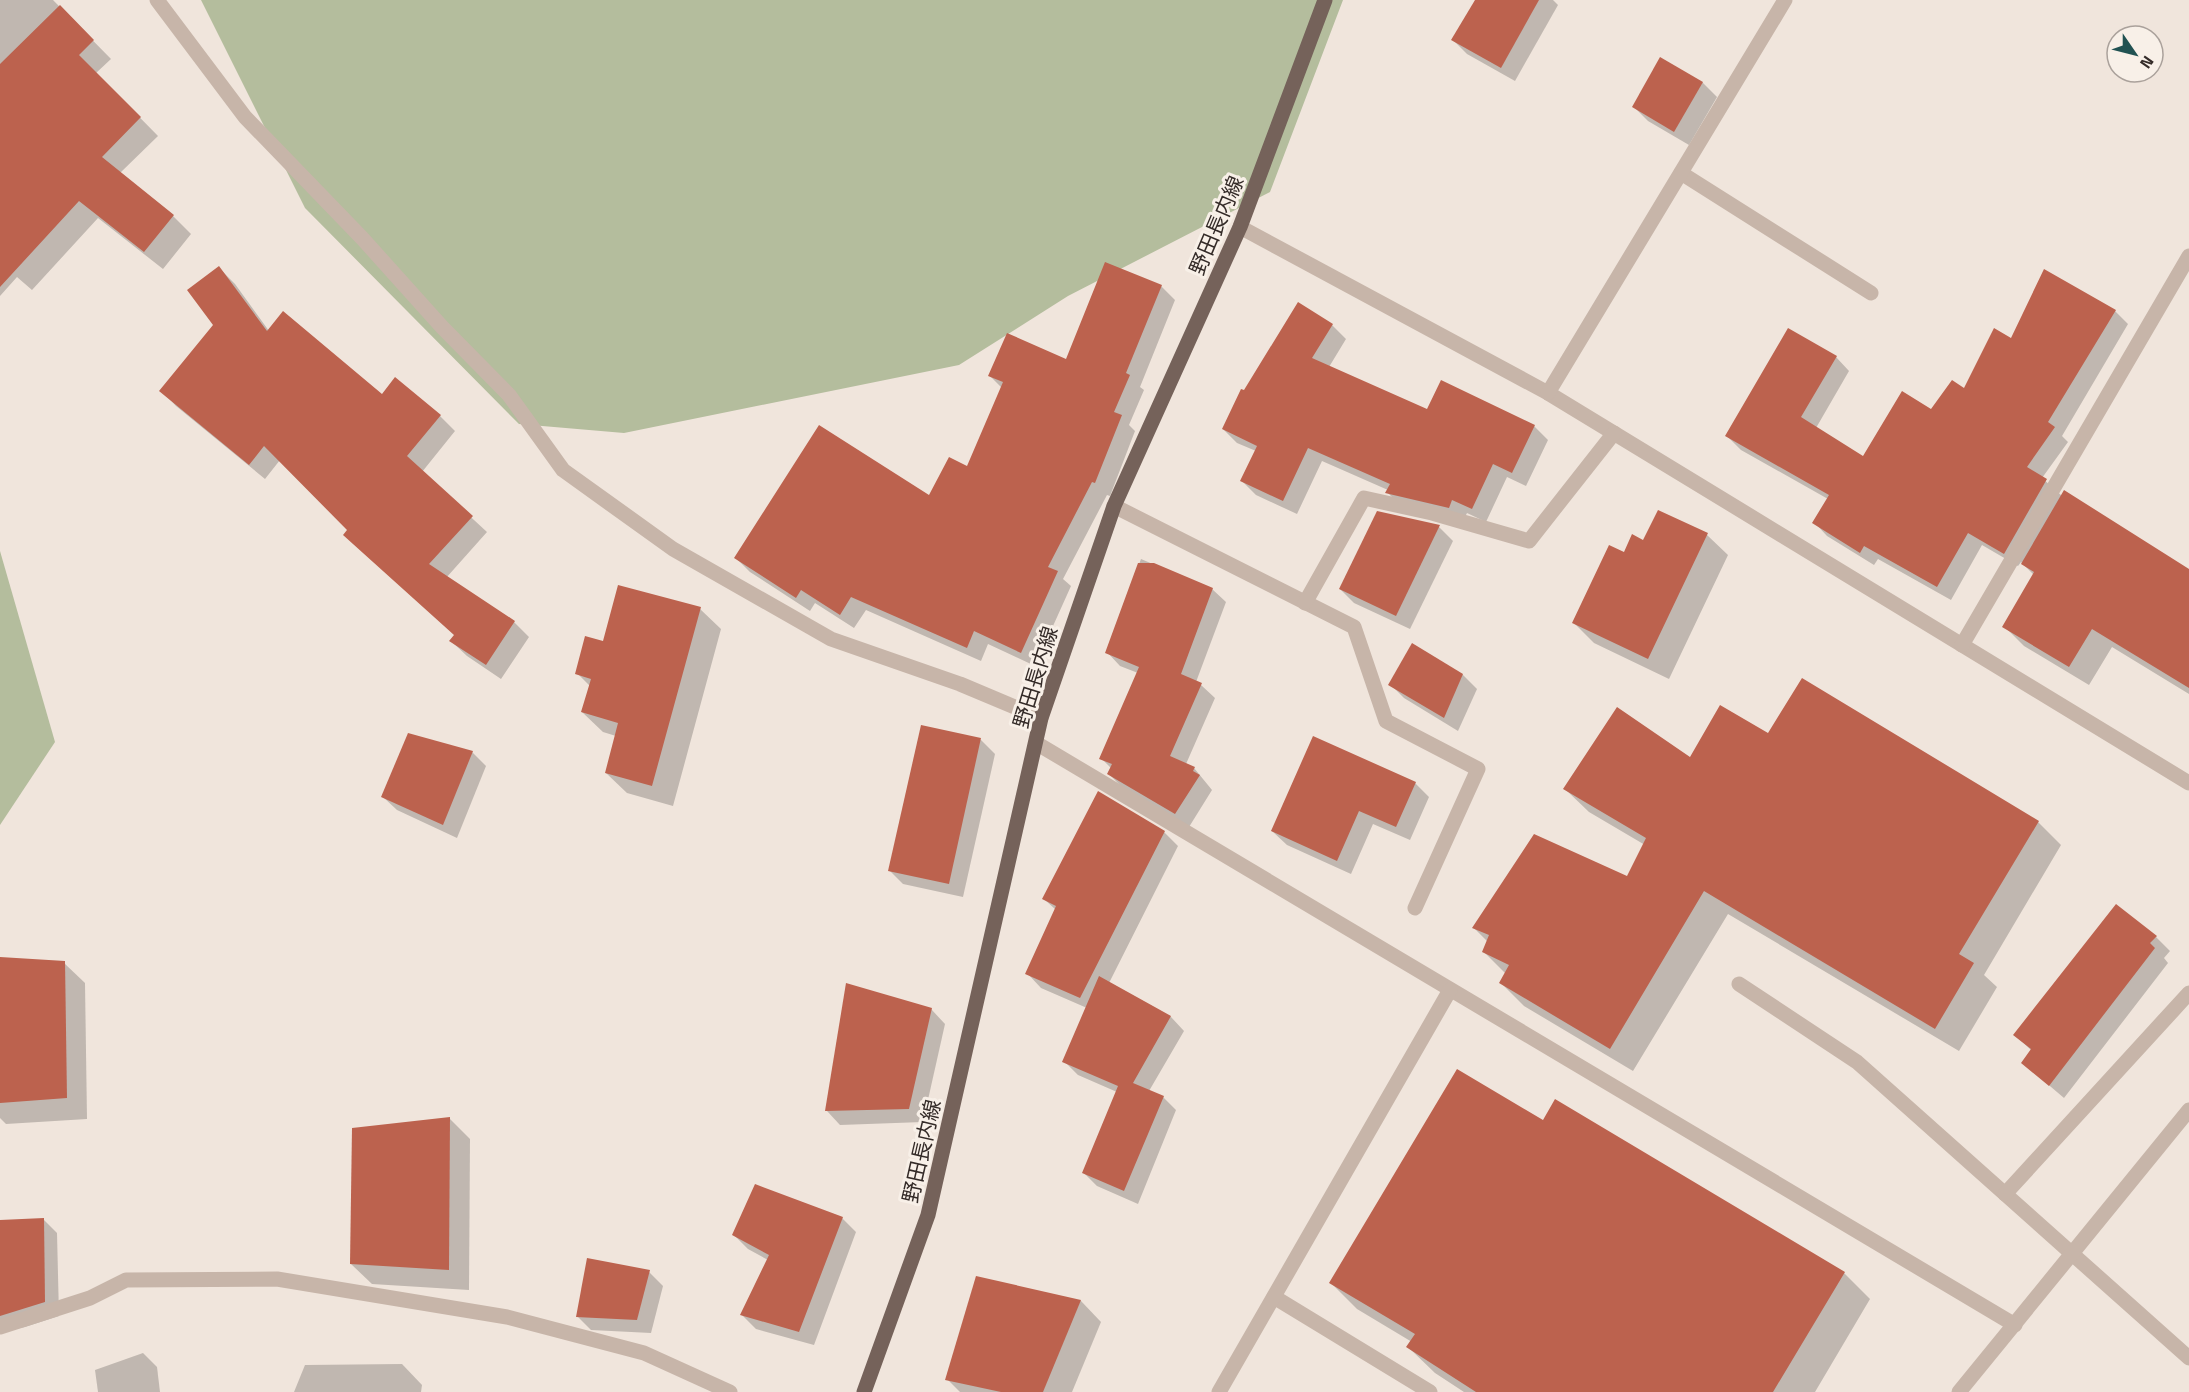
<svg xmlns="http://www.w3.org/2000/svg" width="2189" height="1392" viewBox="0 0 2189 1392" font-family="'Titillium Web','Noto Sans JP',sans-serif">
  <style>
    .green { fill: #b4bd9d }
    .shadow { fill: #0003 }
    .building { fill: #bc624e }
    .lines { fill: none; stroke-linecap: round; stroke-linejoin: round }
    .minor { stroke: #c7b5a9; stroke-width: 15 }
    .major { stroke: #75625a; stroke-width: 15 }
    .labels { text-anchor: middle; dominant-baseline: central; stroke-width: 6; stroke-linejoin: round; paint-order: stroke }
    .street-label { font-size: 21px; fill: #342b28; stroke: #f8f0e8 }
  </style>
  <rect width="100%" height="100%" fill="#f0e5dc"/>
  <g class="green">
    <polygon points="201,0 1343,0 1270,192 1068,296 959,365 624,433 519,424 305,208"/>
    <polygon points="0,551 55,742 0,825"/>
  </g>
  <g class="shadow">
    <polygon points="0,0 53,0 111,59 96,73 158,136 120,173 173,216 191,234 163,269 98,218 32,290 17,277 0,296"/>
    <polygon points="1476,0 1553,0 1558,5 1515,81 1467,54 1453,40"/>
    <polygon points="1661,59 1703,83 1717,97 1689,145 1648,121 1634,107"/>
    <polygon points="219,268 235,284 269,331 382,396 440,416 455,431 422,472 487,532 446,578 514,622 529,637 501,679 467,656 451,641 455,635 280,460 265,479 176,406 161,390 215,325"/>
    <polygon points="1161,286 1175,300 1140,387 1144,390 1129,425 1135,431 1110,496 1107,495 1063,579 1071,586 1035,666 988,644 981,661 866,610 854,628 815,603 810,611 750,572 736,558 930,498 968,468 1002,388 990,376 1067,361"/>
    <polygon points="2115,311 2128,324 2062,436 2068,442 2042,478 2062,496 2189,570 2189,694 2112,647 2089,685 2024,646 2004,626 2034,575 2021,562 2018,566 1982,545 1951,600 1878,559 1874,565 1827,536 1814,522 1828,499 1741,450 1727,436 1836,357 1849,371 1816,428 1863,458 1964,390 2011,340"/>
    <polygon points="1332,325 1346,339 1329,367 1428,411 1534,426 1548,440 1526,486 1507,477 1486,522 1467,513 1463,521 1401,506 1387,492 1388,490 1322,461 1297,514 1256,495 1242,481 1256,451 1237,443 1223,429 1244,392"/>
    <polygon points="1659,512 1707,535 1728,555 1669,679 1594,643 1574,623 1624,554 1644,542"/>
    <polygon points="1377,513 1439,527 1453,541 1410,629 1354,603 1340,589"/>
    <polygon points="1141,559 1212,589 1226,602 1196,682 1201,685 1215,698 1186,764 1194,768 1212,790 1189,827 1122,787 1108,773 1111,768 1101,758 1138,673 1120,666 1107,652"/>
    <polygon points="700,609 721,629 673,806 627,793 606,773 616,736 603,732 582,712 590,686 577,673"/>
    <polygon points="1413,645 1463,675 1477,689 1458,731 1404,698 1390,684"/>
    <polygon points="922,727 981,740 995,754 963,897 903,884 889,870"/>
    <polygon points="1769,735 2038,822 2061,845 1984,975 1997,987 1959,1051 1728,914 1633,1071 1524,1006 1500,982 1506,974 1484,952 1488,942 1474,928 1628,878 1645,845 1589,812 1565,789 1691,759"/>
    <polygon points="472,752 486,766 457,838 397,810 382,796"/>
    <polygon points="1415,783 1429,797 1410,840 1373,824 1351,874 1287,845 1272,831"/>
    <polygon points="1098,793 1164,832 1178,846 1109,983 1171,1017 1184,1031 1149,1091 1163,1097 1176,1110 1138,1204 1097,1186 1084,1173 1117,1092 1078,1075 1064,1061 1087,1008 1041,988 1027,973 1056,910 1044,899"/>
    <polygon points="2156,937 2170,951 2164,958 2168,963 2064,1098 2023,1063 2032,1051 2015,1035"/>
    <polygon points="0,958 64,963 85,983 87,1119 6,1124 0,1118"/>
    <polygon points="931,1009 945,1024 923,1122 840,1125 827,1111"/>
    <polygon points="450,1119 470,1139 469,1290 372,1284 351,1264"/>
    <polygon points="1544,1122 1844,1273 1870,1299 1815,1392 1464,1392 1435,1373 1408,1347 1412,1342 1357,1309 1331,1283"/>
    <polygon points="842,1218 856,1232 814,1345 756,1329 742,1315 768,1260 748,1249 734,1235"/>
    <polygon points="43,1219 57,1233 59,1316 25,1327 0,1332 0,1222"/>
    <polygon points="649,1272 663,1286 651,1333 591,1330 577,1316"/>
    <polygon points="977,1278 1081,1301 1101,1322 1072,1392 960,1392 947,1379"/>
    <polygon points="143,1353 157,1367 160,1392 98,1392 95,1370"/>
    <polygon points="402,1364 422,1385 421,1392 294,1392 305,1365"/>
  </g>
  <g class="building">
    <polygon points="1475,0 1539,0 1501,68 1451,40"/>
    <polygon points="60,5 94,40 79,55 141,117 102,157 174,215 144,252 79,201 0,287 0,64"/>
    <polygon points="1660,57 1703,82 1674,132 1632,107"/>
    <polygon points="1105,262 1162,285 1126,373 1130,375 1114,412 1122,415 1095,483 1092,482 1048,567 1058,571 1021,653 974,631 967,648 851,597 840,615 801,590 796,598 734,558 819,425 929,495 949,457 967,466 1003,382 988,376 1007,333 1066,359"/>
    <polygon points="219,266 267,331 283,311 382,394 395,377 441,415 407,456 473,516 429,564 515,621 486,665 449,641 454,635 343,535 347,530 264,446 249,465 159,391 213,325 187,290"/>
    <polygon points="2044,269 2116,310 2048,422 2055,427 2027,467 2047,479 2004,554 1968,533 1937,587 1864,546 1860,553 1812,523 1829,495 1725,436 1788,328 1837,356 1801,417 1863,456 1902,391 1931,409 1952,380 1964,388 1994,328 2011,338"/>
    <polygon points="1298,302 1333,324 1312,358 1427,409 1441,380 1535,425 1512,473 1493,464 1472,509 1452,500 1449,508 1385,493 1390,484 1308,448 1283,501 1240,481 1257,446 1222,429 1241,389 1244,390"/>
    <polygon points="2064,490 2189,569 2189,688 2092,629 2069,667 2002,627 2034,572 2021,564"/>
    <polygon points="1658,510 1708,533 1648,659 1572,623 1609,545 1624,552 1632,534 1643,540"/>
    <polygon points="1377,511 1440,525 1396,616 1339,589"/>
    <polygon points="1138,563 1154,563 1213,588 1181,674 1202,683 1170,756 1195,767 1193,771 1200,775 1175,814 1107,774 1112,764 1099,759 1139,667 1105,653"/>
    <polygon points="618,585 701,607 652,786 605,773 618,723 581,712 591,679 575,674 585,636 603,641"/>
    <polygon points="1412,643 1463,674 1444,718 1388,685"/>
    <polygon points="1802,678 2039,821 1959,954 1974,963 1935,1029 1704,891 1610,1049 1499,983 1509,965 1482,952 1489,935 1472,928 1534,834 1627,876 1646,838 1563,789 1617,707 1690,757 1720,705 1768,733"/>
    <polygon points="921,725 981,738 949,884 888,871"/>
    <polygon points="408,733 473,751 443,825 381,797"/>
    <polygon points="1313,736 1416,782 1396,827 1359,811 1337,861 1271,831"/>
    <polygon points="1098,791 1165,831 1080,998 1025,974 1056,906 1042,899"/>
    <polygon points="2116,904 2157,936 2150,943 2155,948 2049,1086 2021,1063 2031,1049 2013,1035"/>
    <polygon points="0,957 65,961 67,1098 0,1103"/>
    <polygon points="1099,976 1171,1016 1133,1083 1164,1096 1124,1191 1082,1173 1118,1086 1062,1062"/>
    <polygon points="846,983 932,1008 909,1109 825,1111"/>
    <polygon points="1457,1069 1543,1120 1555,1099 1845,1272 1773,1392 1476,1392 1406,1347 1415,1334 1329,1283"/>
    <polygon points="450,1117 449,1270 350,1264 352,1128"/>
    <polygon points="755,1184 843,1217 799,1332 740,1315 769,1255 732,1235"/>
    <polygon points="44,1218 45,1302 0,1316 0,1220"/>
    <polygon points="587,1258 650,1270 637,1320 576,1317"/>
    <polygon points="976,1276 1081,1300 1043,1392 1001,1392 945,1380"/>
  </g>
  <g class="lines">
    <g class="minor">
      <polyline points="157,0 245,117 362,238 442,327 509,395 563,470 673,549 831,639 960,684 1041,718"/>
      <polyline points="1681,173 1871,293"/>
      <polyline points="1240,227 1548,393 2189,783"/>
      <polyline points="1548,393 1785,0"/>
      <polyline points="1114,506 1354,627 1386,721 1478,769 1415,908"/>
      <polyline points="1305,603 1364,498 1432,513 1529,541 1614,433"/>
      <polyline points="1962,645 2189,256"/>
      <polyline points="1036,743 2015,1325"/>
      <polyline points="1739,984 1857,1062 2189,1358"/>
      <polyline points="2005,1194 2189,993"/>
      <polyline points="1274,1297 1430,1392"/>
      <polyline points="0,1327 90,1298 126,1280 277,1279 507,1317 644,1353 730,1392"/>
      <polyline points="1219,1392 1450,990"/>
      <polyline points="1959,1392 2189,1110"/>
    </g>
    <polyline class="major" points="864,1392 928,1215 1041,718 1114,506 1240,227 1325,0"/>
  </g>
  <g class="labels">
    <g class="street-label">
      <text transform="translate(1216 225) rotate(-67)">野田長内線</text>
      <text transform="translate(1035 677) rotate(-73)">野田長内線</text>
      <text transform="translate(921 1151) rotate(-77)">野田長内線</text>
    </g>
  </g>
  <g transform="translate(2135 54) rotate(125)"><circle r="28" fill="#f8f0e8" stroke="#aaa19b" stroke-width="1.5"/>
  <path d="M0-4.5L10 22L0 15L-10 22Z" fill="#215252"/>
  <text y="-9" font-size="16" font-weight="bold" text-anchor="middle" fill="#342b28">N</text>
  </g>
</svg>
